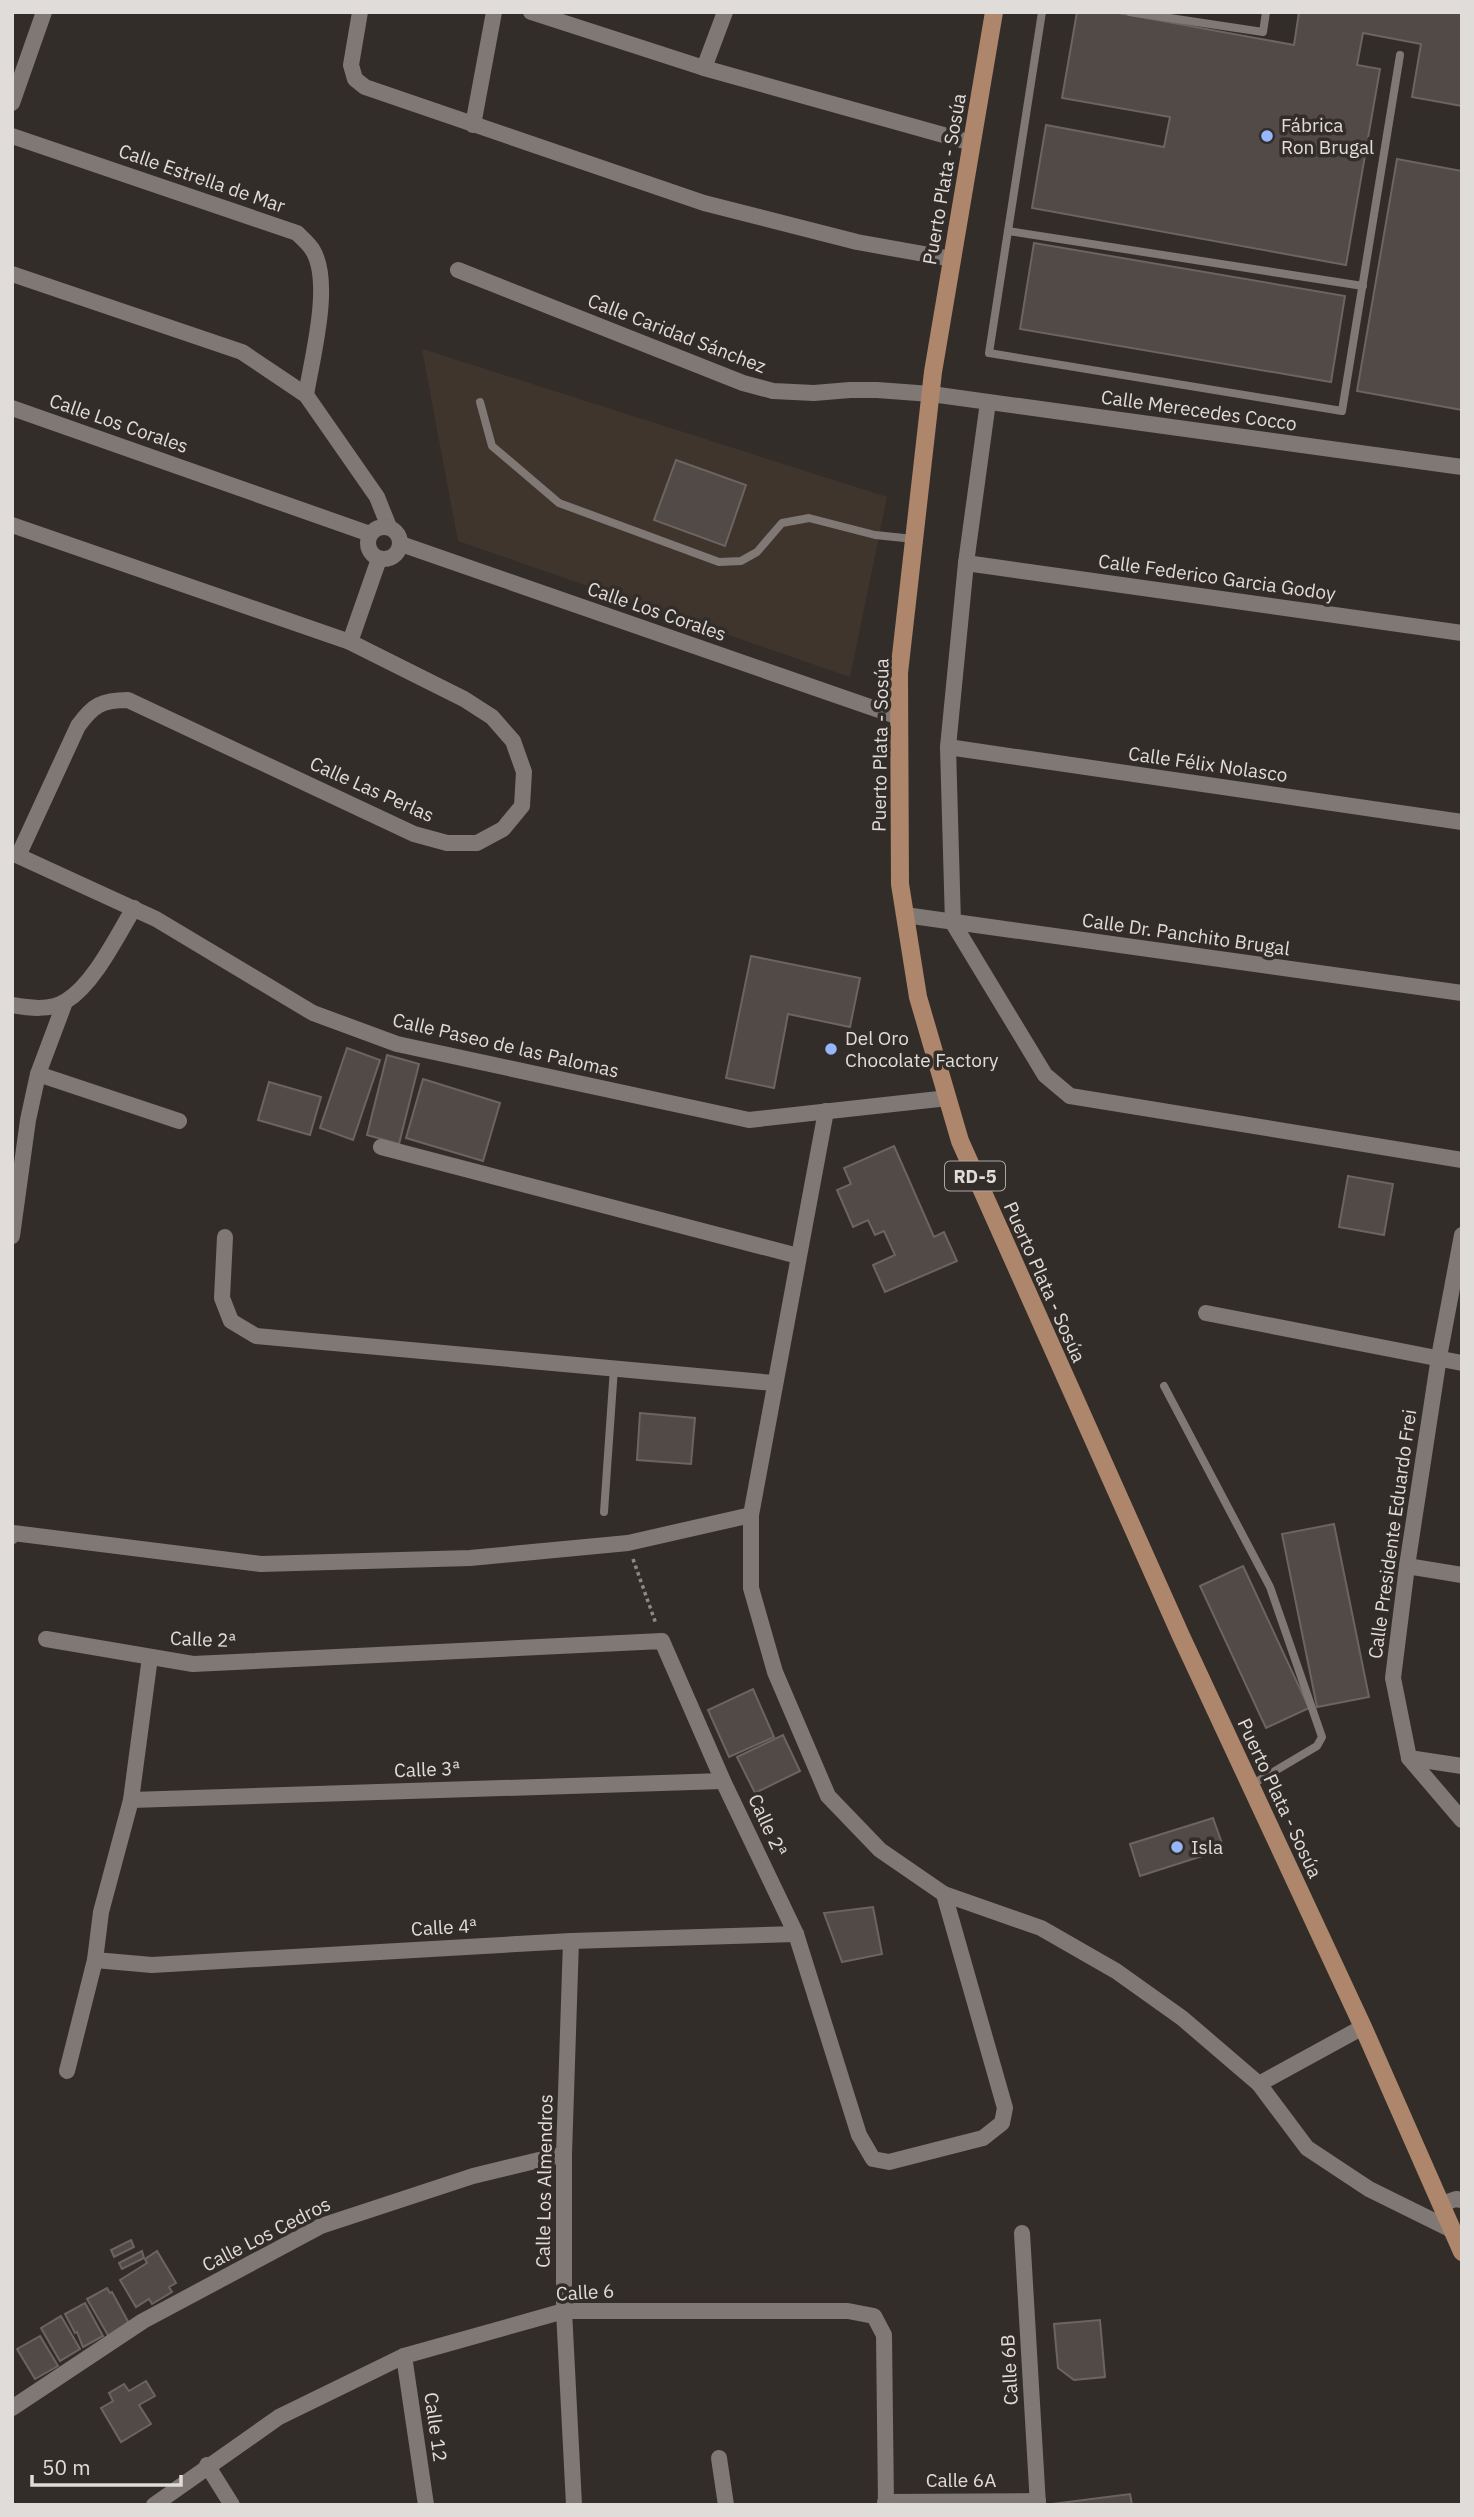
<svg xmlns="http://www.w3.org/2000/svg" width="1474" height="2517" viewBox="0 0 1474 2517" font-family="'IBM Plex Sans',sans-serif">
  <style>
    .built { fill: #40352d }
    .building { fill: #514a46; stroke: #6b6460; stroke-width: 2 }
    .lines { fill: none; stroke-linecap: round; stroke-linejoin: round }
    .path { stroke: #8e8986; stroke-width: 3.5; stroke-dasharray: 3.5 3.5; stroke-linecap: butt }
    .lane { stroke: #7f7874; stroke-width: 8 }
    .street { stroke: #7f7874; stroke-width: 16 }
    .primary { stroke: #ad866c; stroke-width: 18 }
    .poi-dot { fill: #96b6fd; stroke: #332d29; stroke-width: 2.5 }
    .labels { text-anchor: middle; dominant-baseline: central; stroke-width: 7; stroke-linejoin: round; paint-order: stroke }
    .shield { fill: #332d29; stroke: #aca8a5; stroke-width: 2 }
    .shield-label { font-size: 18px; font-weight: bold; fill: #e0dcda }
    .poi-label { font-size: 19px; fill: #e0dcda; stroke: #332d29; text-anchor: start }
    .street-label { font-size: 19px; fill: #e0dcda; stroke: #332d29 }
  </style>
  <rect width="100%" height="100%" fill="#332d29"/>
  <polygon class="built" points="422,349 887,497 850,677 458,541"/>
  <g class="building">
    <polygon points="1077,12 1113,12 1294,45 1299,12 1462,12 1462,106 1412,97 1421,44 1363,33 1357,65 1380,69 1346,265 1032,208 1046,125 1164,147 1170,117 1062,98"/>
    <polygon points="1397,159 1462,171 1462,410 1357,391"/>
    <polygon points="1034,243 1345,296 1331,382 1020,329"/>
    <polygon points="676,460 746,485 725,546 654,520"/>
    <polygon points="751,956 860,978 850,1027 788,1014 774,1088 726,1078"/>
    <polygon points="347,1048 380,1060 353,1140 320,1128"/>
    <polygon points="387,1055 419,1064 399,1144 367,1135"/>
    <polygon points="423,1079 500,1103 483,1161 406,1138"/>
    <polygon points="269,1082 321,1097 310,1135 258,1120"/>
    <polygon points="894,1146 934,1237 944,1232 957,1261 885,1292 873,1265 895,1255 884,1231 875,1235 868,1220 853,1227 837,1190 851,1184 844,1168"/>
    <polygon points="1348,1176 1393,1184 1384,1235 1339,1227"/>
    <polygon points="640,1413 695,1418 691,1464 637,1460"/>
    <polygon points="1334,1524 1369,1697 1317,1707 1282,1534"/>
    <polygon points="1243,1566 1309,1708 1266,1728 1200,1586"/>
    <polygon points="753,1689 774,1737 729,1757 708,1710"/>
    <polygon points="783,1735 800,1771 755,1793 737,1757"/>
    <polygon points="1213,1818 1224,1849 1140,1876 1130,1844"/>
    <polygon points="873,1907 882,1954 842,1962 824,1913"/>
    <polygon points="131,2240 134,2247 114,2257 111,2250"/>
    <polygon points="142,2251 144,2258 122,2269 119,2263"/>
    <polygon points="157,2251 176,2283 169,2287 172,2292 152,2304 149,2299 136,2307 120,2280 147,2263 145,2259"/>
    <polygon points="107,2288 110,2293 112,2292 130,2325 109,2337 87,2299"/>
    <polygon points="85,2303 103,2336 83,2347 77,2332 75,2333 65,2314"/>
    <polygon points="61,2316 80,2349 60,2361 41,2328"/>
    <polygon points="1100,2320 1105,2377 1074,2380 1058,2368 1054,2324"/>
    <polygon points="40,2336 58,2366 35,2379 17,2349"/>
    <polygon points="146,2381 155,2396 139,2405 151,2424 121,2442 101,2408 113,2401 109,2393 124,2384 129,2391"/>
    <polygon points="1130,2494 1132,2505 1053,2505 1053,2504"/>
  </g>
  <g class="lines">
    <polyline class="path" points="633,1559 656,1624"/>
    <g class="lane">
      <polyline points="1042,12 989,353 1342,411 1400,55"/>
      <polyline points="1130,12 1263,32 1266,12"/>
      <polyline points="1008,231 1363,286"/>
      <polyline points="480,402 492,446 559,503 719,562 741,561 757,552 782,523 809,518 875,535 914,539"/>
      <polyline points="1164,1386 1270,1587 1322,1737 1317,1746 1251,1785"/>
      <polyline points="604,1512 614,1368"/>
    </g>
    <g class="street">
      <polyline points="360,12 351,65 355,79 365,87 704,203 857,242 952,259"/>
      <polyline points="531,12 704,68 972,143"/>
      <polyline points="704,68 725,12"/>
      <polyline points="12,103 44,12"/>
      <polyline points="473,125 494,12"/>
      <path d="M12 136 297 233C302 238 308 243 312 249 333 281 312 358 306 395"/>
      <polyline points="458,270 743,383 773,391 814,393 850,390 877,390 931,394 1462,467"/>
      <polyline points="12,274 242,352 306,395 377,497 389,527"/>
      <polyline points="988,402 966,563 948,747 953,923 1045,1075 1070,1096 1462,1160"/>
      <polyline points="12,408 370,534"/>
      <path d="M12 525 350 642 464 699 492 717 513 741 524 772 522 806 503 829 477 843H447L414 834 128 700C102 700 93 705 78 726L19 854"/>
      <circle cx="384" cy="543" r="16"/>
      <polyline points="401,544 899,717"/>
      <polyline points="966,563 1462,633"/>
      <polyline points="350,642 379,559"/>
      <polyline points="948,747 1462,822"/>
      <polyline points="12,853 156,919 313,1013 397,1044 749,1120 948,1098"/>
      <polyline points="905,915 1462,993"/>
      <polyline points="65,1002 38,1074 179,1121"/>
      <path d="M12 1005C29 1008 50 1011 66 1001 94 984 117 936 134 908"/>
      <polyline points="826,1111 751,1515 751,1588 775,1672 828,1796 880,1850 944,1894 1041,1928 1116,1971 1182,2018 1259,2084 1363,2027"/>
      <polyline points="381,1147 798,1256"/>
      <polyline points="1462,1235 1439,1357 1407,1566 1393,1678 1409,1758 1462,1820"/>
      <polyline points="12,1236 28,1120 38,1074"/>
      <polyline points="225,1237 222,1298 231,1321 256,1336 774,1383"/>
      <polyline points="1206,1313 1462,1363"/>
      <polyline points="12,1536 13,1533 261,1564 470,1558 628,1543 751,1515"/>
      <polyline points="1407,1566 1462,1575"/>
      <polyline points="46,1639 193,1664 662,1641 723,1781 796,1934 859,2135 873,2159 889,2162 983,2138 1002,2123 1005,2108 944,1894"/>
      <polyline points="1409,1758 1462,1766"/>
      <polyline points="131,1800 723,1781"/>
      <polyline points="571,1941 564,2154 564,2311 574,2505"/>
      <polyline points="95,1960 152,1965 571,1941 796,1934"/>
      <polyline points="67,2071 95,1960 101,1912 131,1800 150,1657"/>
      <polyline points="1259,2084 1307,2148 1369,2189 1452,2230"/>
      <polyline points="1441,2204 1456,2199 1462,2200"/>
      <polyline points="1022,2233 1038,2505"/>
      <polyline points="404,2356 426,2505"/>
      <polyline points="12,2408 143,2321 321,2226 473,2176 564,2154"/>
      <polyline points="719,2458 726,2505"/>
      <polyline points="207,2465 232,2505"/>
      <polyline points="885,2502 1038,2501"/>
      <polyline points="154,2505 279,2417 404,2356 564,2311 848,2311 874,2316 884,2335 886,2505"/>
    </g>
    <polyline class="primary" points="994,12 933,372 899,673 900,884 918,997 960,1141 1181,1636 1363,2027 1462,2252"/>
  </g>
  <g class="poi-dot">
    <circle cx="1267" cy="136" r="7"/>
    <circle cx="831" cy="1049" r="7"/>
    <circle cx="1177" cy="1847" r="7"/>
  </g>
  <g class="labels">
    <rect class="shield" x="945" y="1161.5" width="60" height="29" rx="5"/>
    <g class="shield-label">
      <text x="975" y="1176">RD-5</text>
    </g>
    <g class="poi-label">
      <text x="1281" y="125">Fábrica<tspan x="1281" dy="22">Ron Brugal</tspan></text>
      <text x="845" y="1038">Del Oro<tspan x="845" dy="22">Chocolate Factory</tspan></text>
      <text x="1191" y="1847">Isla</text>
    </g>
    <g class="street-label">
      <text transform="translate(202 178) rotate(19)">Calle Estrella de Mar</text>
      <text transform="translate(944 179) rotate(-80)">Puerto Plata - Sosúa</text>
      <text transform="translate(677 333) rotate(21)">Calle Caridad Sánchez</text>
      <text transform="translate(1199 410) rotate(8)">Calle Merecedes Cocco</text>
      <text transform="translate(119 423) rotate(19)">Calle Los Corales</text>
      <text transform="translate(1217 577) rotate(8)">Calle Federico Garcia Godoy</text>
      <text transform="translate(657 611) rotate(19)">Calle Los Corales</text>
      <text transform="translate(880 745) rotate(-89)">Puerto Plata - Sosúa</text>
      <text transform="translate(1208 764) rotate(8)">Calle Félix Nolasco</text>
      <text transform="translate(372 789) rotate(24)">Calle Las Perlas</text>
      <text transform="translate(1186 934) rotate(8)">Calle Dr. Panchito Brugal</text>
      <text transform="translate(506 1045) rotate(13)">Calle Paseo de las Palomas</text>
      <text transform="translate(1045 1282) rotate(66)">Puerto Plata - Sosúa</text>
      <text transform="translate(1392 1534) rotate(-82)">Calle Presidente Eduardo Frei</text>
      <text transform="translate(203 1639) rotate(2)">Calle 2ª</text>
      <text transform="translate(427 1769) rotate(-2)">Calle 3ª</text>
      <text transform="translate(1280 1798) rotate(65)">Puerto Plata - Sosúa</text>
      <text transform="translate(768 1825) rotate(65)">Calle 2ª</text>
      <text transform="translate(444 1927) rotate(-3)">Calle 4ª</text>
      <text transform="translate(544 2181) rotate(-89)">Calle Los Almendros</text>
      <text transform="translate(266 2234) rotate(-27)">Calle Los Cedros</text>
      <text transform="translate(585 2292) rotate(-3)">Calle 6</text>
      <text transform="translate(1009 2370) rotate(-93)">Calle 6B</text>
      <text transform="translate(436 2427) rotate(82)">Calle 12</text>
      <text x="961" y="2480">Calle 6A</text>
    </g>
  </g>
  <rect width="1474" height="2517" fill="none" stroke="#e0dcda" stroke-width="28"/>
  <path d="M32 2475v10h149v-10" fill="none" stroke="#e0dcda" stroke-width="3.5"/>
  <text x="42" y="2475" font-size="21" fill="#e0dcda" stroke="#332d29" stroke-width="5" paint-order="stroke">50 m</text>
</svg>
